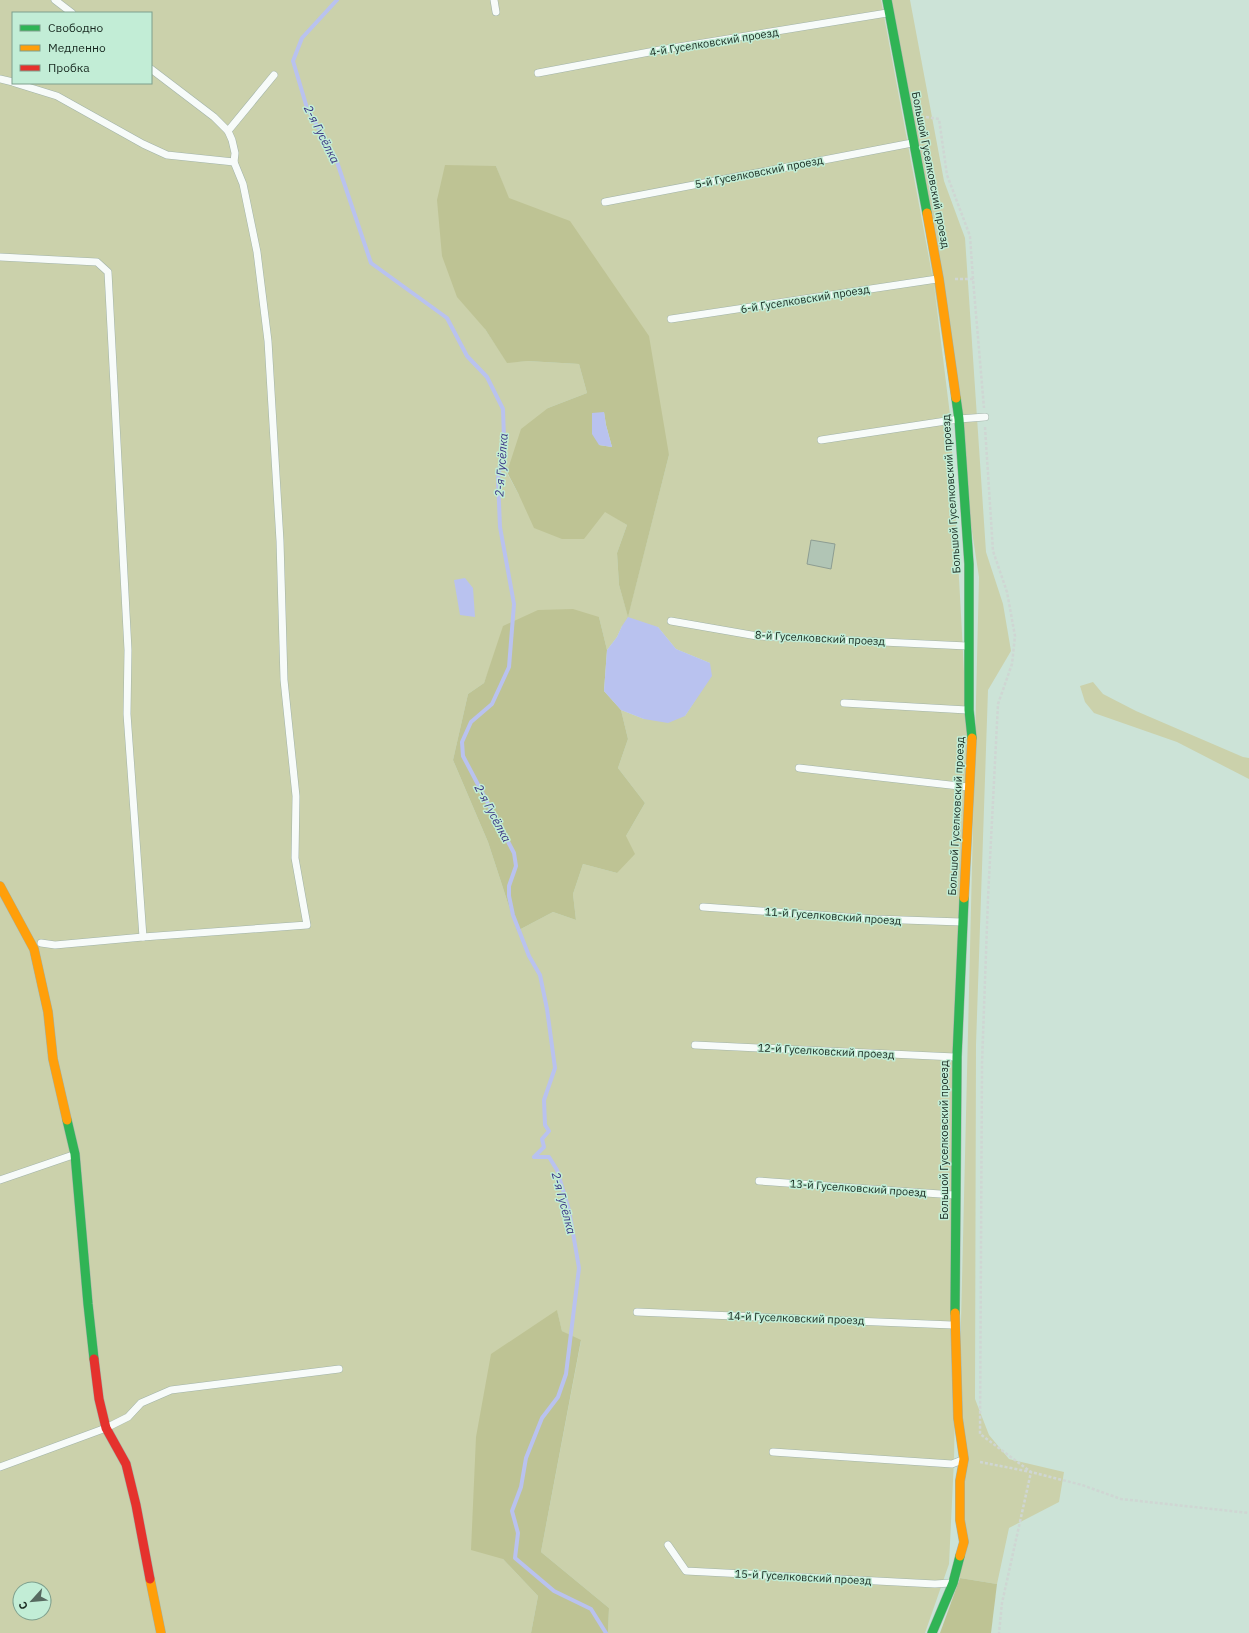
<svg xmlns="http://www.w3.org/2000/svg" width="1249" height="1633" viewBox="0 0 1249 1633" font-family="'IBM Plex Sans',sans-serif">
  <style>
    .green { fill: #cbd1ab; fill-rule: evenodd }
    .forest { fill: #bec394; fill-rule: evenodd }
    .water { fill: #b9c2ef }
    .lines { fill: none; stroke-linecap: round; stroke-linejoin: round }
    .stream { stroke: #b9c2ef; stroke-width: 4 }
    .building { fill: #b1c5b5; stroke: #8d9d92 }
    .lane-casing { stroke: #a1b3a9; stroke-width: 8 }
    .fast-casing { stroke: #a1b3a9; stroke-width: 10 }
    .slow-casing { stroke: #a1b3a9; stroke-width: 10 }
    .jam-casing { stroke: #a1b3a9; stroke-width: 10 }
    .path { stroke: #cfd6d3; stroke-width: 2.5; stroke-dasharray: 3 2; stroke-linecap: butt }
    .lane { stroke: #f7fbf9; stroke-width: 7 }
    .fast { stroke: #30b455; stroke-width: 9 }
    .slow { stroke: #ff9f0a; stroke-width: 9 }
    .jam { stroke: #e5322d; stroke-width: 9 }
    .labels { text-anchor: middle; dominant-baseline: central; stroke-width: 3; stroke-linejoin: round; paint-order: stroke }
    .street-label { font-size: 11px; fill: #182920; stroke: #c2edd6 }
    .water-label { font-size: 12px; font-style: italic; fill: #3c3685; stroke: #c2edd6 }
  </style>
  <rect width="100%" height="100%" fill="#cce3d7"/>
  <g class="green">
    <path d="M0 0H881L934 285 950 415 962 633 967 732 954 1460 949 1564 925 1633H608L609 1608 541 1552 581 1341 562 1331 557 1311 503 1559 538 1596 531 1633H0ZM13 13H151V83H13ZM496 166 508 198 669 455 628 616 619 585 617 553 627 525 605 511 519 495 507 473 548 408 587 393 579 364 527 361 507 362 485 329ZM599 617 607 650 617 637 622 626 658 627 676 649 710 663 696 699 685 716 644 719 621 710 628 739 618 768 645 803 626 836 617 873 583 864 573 894 576 920 553 912 517 931 488 842 453 760 468 694 484 683 493 659ZM20 1589H44V1613H20Z"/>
    <polygon points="890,0 910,0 944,181 965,238 986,552 1003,604 1011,651 988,690 976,1045 975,1399 989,1435 1009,1459 1064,1472 1059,1502 1009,1528 997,1584 960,1578 961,1322 979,577"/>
    <polygon points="1093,682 1103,694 1136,711 1243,757 1249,758 1249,779 1177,742 1094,713 1085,702 1080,686"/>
  </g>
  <g class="forest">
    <path d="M445 165 496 166 509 198 570 221 649 336 669 455 628 617 619 585 617 553 627 525 605 512 584 539H562L534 528 519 495 507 472 521 429 548 408 587 393 579 364 527 361 507 363 485 329 457 297 442 256 437 200ZM604 412 606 425 612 447 599 445Z"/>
    <polygon points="573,609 599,617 607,650 604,691 621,710 628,739 618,768 645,803 626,836 635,854 617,873 583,864 573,894 576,920 553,912 517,931 488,842 453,760 468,694 484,683 503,626 538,610"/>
    <polygon points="557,1310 562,1331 581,1340 541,1552 609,1608 608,1633 531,1633 538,1596 503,1559 471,1550 476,1437 491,1354"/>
    <polygon points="960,1578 997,1584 991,1633 940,1633"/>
  </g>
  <g class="water">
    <polygon points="604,412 606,425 612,447 599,445 592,434 592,413"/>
    <polygon points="465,578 473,588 475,617 460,615 454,580"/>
    <polygon points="628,617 658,627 676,649 710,663 712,676 685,716 668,723 644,719 621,710 604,691 607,650 617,637 622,626"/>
  </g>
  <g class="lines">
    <polyline class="stream" points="337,0 302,38 293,61 307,108 336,159 371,263 447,318 467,356 487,377 503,409 504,439 498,479 500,527 514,604 509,667 492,704 471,722 462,742 463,756 514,853 516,866 509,886 509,896 513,915 529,956 540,975 547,1009 555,1068 544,1100 545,1125 549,1131 542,1139 544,1147 534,1157 549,1157 557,1170 569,1210 579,1268 566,1374 558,1397 542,1418 526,1458 521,1487 512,1511 518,1533 515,1558 554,1591 591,1609 606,1633"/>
  </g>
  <polygon class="building" points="811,540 835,544 831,569 807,564"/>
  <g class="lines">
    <g class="lane-casing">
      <g id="lane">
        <polyline points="55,0 72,13"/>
        <polyline points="494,0 496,12"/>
        <polyline points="538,73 660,50 887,13"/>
        <polyline points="0,79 13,82"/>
        <polyline points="15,83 57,96 143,144 167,155 234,162 235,153 232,140 228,131 214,117 151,69"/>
        <polyline points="228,131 274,75"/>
        <polyline points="605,202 912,143"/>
        <polyline points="0,257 97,262 108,272 128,650 127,714 143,937 307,925 295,858 296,796 284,680 280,541 268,341 257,252 243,184 234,162"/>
        <polyline points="671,319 937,279"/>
        <polyline points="821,440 959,419 985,417"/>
        <polyline points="671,621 757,636 967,646"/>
        <polyline points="844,703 967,710"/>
        <polyline points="799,768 968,787"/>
        <polyline points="703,907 875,919 961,922"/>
        <polyline points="41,943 55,945 143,937"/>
        <polyline points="695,1045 955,1057"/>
        <polyline points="0,1180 73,1155"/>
        <polyline points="759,1181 954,1195"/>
        <polyline points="637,1312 952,1325"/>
        <polyline points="773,1452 952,1464 962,1460"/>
        <polyline points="0,1467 106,1428 128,1417 141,1403 171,1390 339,1369"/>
        <polyline points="668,1545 686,1571 935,1584 950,1583"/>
      </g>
    </g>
    <g class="fast-casing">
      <g id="fast">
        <polyline points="887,0 927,213"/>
        <polyline points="956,398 959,419 969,564 969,710 972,738"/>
        <polyline points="67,1120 75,1154 88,1304 94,1359"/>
        <polyline points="955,1313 957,1057 964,898"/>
        <polyline points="932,1633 953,1583 960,1556"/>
      </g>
    </g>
    <g class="slow-casing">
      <g id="slow">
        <polyline points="927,213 939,279 956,398"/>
        <polyline points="0,886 34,949 48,1012 53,1059 67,1120"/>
        <polyline points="964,898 972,738"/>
        <polyline points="955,1313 958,1418 964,1459 960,1481 960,1520 964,1542 960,1556"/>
        <polyline points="150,1579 161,1633"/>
      </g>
    </g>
    <g class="jam-casing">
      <polyline id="jam" points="94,1359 99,1399 106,1428 126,1464 136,1505 150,1579"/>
    </g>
    <g class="path">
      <polyline points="926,117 939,119 947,175 970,236 973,279 984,408"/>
      <polyline points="955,279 973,279"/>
      <polyline points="985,427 993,551 1007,592 1015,636 1012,664 998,704 988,898 982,1063 980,1434 1031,1472 1002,1603 999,1633"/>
      <polyline points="980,1462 1031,1472 1082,1485 1121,1499 1249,1513"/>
    </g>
    <use href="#lane" class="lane"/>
    <use href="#fast" class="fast"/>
    <use href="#slow" class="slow"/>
    <use href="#jam" class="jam"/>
  </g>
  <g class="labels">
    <g class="street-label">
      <text transform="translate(714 42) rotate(-9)">4-й Гуселковский проезд</text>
      <text transform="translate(931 170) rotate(79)">Большой Гуселковский проезд</text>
      <text transform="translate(759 172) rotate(-11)">5-й Гуселковский проезд</text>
      <text transform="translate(805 299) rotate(-9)">6-й Гуселковский проезд</text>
      <text transform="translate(951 494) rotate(-94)">Большой Гуселковский проезд</text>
      <text transform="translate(820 638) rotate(3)">8-й Гуселковский проезд</text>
      <text transform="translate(956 816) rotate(-87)">Большой Гуселковский проезд</text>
      <text transform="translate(833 916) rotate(4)">11-й Гуселковский проезд</text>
      <text transform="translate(826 1051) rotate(3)">12-й Гуселковский проезд</text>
      <text transform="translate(944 1140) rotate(-90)">Большой Гуселковский проезд</text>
      <text transform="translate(858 1188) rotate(4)">13-й Гуселковский проезд</text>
      <text transform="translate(796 1318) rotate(2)">14-й Гуселковский проезд</text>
      <text transform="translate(803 1577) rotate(3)">15-й Гуселковский проезд</text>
    </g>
    <g class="water-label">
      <text transform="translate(322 134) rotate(63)">2-я Гусёлка</text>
      <text transform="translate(501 465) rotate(-86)">2-я Гусёлка</text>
      <text transform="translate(493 813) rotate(62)">2-я Гусёлка</text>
      <text transform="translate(564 1203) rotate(75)">2-я Гусёлка</text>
    </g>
  </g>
  <rect x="12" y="12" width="140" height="72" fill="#c2edd6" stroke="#7e9f8d"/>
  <rect x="20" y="25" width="20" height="6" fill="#30b455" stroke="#7e9f8d"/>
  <text x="48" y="32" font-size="12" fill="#182920">Свободно</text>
  <rect x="20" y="45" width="20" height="6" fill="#ff9f0a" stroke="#7e9f8d"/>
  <text x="48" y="52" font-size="12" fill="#182920">Медленно</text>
  <rect x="20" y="65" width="20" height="6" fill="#e5322d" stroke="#7e9f8d"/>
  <text x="48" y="72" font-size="12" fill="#182920">Пробка</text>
  <g transform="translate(32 1601) rotate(243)"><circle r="19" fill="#c2edd6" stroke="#7e9f8d"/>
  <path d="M0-3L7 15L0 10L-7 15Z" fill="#576a60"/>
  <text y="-6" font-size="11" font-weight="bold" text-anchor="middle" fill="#182920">С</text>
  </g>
</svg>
